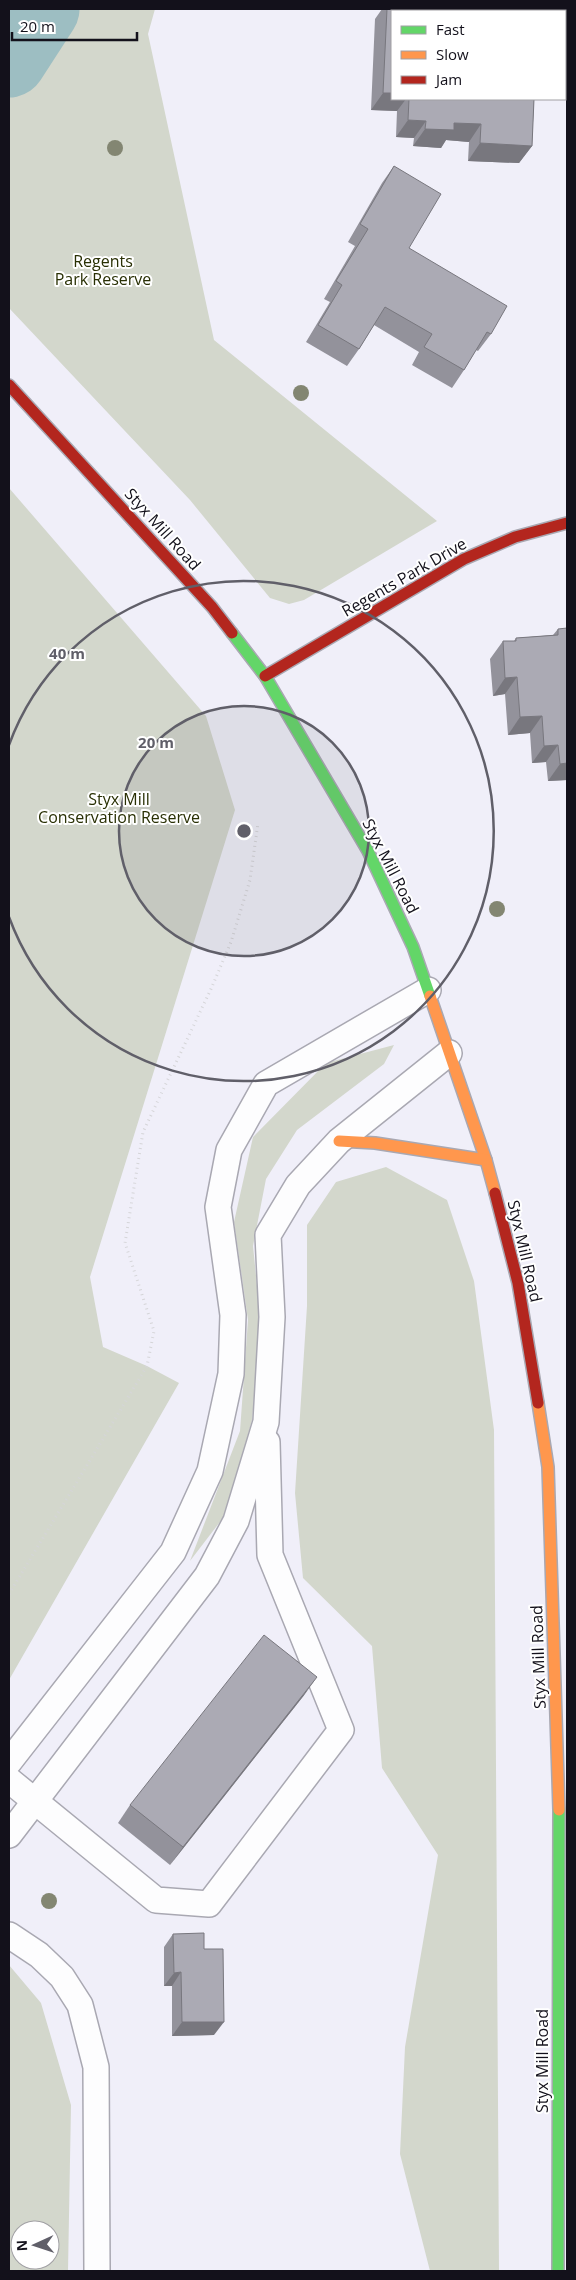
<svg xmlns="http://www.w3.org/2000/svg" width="576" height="2280" viewBox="0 0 576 2280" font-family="'Open Sans',sans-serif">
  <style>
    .green { fill: #d3d7cc; fill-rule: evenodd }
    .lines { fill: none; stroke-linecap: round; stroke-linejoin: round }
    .river { stroke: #9dbec2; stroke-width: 75 }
    .lane-casing { stroke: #a9a8b2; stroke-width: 28 }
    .fast-casing { stroke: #a9a8b2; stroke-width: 14 }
    .slow-casing { stroke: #a9a8b2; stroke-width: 14 }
    .jam-casing { stroke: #a9a8b2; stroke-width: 14 }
    .path { stroke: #d5d5d8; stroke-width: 3; stroke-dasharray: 1 4; stroke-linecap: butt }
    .lane { stroke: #fdfdfe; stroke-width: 25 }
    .fast { stroke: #63d668; stroke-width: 11 }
    .slow { stroke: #ff974d; stroke-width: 11 }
    .jam { stroke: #b3261e; stroke-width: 11 }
    .tree { fill: #838672 }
    .wall { fill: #93929b }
    .shaded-wall { fill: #78777e }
    .building { fill: #abaab4; stroke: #78777e }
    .ring { fill: none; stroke: #605f69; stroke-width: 2.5 }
    .labels { text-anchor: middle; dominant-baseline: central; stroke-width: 4; stroke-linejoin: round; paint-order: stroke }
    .park-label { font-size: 16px; fill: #293004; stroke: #fff }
    .street-label { font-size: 16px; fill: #13111b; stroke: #fff }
    .centre { fill: #605f69; stroke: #fff; stroke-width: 2.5 }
    .ring-label { font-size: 15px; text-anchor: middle; font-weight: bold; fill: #605f69; stroke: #fff; stroke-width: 4; stroke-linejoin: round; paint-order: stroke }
  </style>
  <rect width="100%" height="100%" fill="#f0eff9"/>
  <g class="green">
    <polygon points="9,9 155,9 148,34 214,340 437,521 304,600 289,604 270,598 190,500 9,308"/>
    <polygon points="9,488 206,716 235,810 90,1277 103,1347 147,1366 179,1383 9,1680"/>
    <polygon points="394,1045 384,1064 297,1130 266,1179 253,1246 261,1325 252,1420 226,1514 190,1561 240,1431 248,1320 234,1222 253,1137 326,1063"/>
    <polygon points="386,1167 447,1200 474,1281 494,1430 499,2271 430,2271 400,2154 405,2047 438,1855 382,1768 372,1646 303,1578 295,1493 307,1306 307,1225 336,1182"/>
    <path d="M9 1965 41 2003 71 2105 68 2271H9ZM20 2230H50V2260H20Z"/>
  </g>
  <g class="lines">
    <polyline class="river" points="9,60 42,9"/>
    <g class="lane-casing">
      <g id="lane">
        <polyline points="9,1762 173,1552 210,1471 231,1374 233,1315 218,1207 229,1150 266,1084 428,990"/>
        <polyline points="9,1780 156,1900 209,1904 341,1730 270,1555 267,1442"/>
        <polyline points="9,1835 207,1576 236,1521 266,1422 272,1317 268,1235 298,1185 339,1141 449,1053"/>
        <polyline points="9,1935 39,1955 62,1977 80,2005 96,2067 97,2271"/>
      </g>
    </g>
    <g class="fast-casing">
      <g id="fast">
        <polyline points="232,633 265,676 368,851 413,947 430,996"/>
        <polyline points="558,2271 559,1810"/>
      </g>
    </g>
    <g class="slow-casing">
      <g id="slow">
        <polyline points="430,996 486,1160 495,1193"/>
        <polyline points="339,1141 375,1143 486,1160"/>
        <polyline points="538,1403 548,1467 559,1810"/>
      </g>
    </g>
    <g class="jam-casing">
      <g id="jam">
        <polyline points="9,385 212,607 232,633"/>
        <polyline points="265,676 464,559 515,537 567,523"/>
        <polyline points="495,1193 518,1283 538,1403"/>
      </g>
    </g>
    <polyline class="path" points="9,1594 147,1366 154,1331 125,1243 143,1132 211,989 231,942 250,880 258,823"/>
    <use href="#lane" class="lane"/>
    <use href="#fast" class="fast"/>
    <use href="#slow" class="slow"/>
    <use href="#jam" class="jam"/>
  </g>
  <g class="tree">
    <circle cx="115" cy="148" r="8"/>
    <circle cx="301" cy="393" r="8"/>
    <circle cx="497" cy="909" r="8"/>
    <circle cx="49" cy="1901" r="8"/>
  </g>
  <g class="wall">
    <polygon points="382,9 477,9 392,99 534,99 532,146 519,163 468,161 469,142 446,140 441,148 413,146 414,138 396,137 397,111 371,110 375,19"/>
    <polygon points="394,166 409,248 491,334 478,351 476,350 464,370 452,388 412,365 419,352 374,325 359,349 347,366 306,342 330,302 324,299 355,246 348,242 382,183"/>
    <polygon points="558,629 567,780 548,781 546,762 532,763 530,733 508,735 505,694 493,696 490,659 503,641 514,641 516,638 553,635"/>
    <polygon points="305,1694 170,1865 118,1823 130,1805"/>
    <polygon points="173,1934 204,1949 214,2035 172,2036 172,1986 164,1986 164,1947"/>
  </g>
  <g class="shaded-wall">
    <rect x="565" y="75" width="2" height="13"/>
    <polygon points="383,93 392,93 392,99 406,99 397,111 371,110"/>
    <polygon points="408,120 426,121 414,138 396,137"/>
    <polygon points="454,123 481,124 469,142 446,140 441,148 413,146 425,129"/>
    <polygon points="480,143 532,146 519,163 468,161"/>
    <polygon points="517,677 505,694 493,696 505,678"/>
    <polygon points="542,716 530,733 508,735 520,717"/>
    <polygon points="558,745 546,762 532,763 544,746"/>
    <polygon points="567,763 567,780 548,781 560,764"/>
    <polygon points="317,1677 305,1694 170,1865 183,1847"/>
    <polygon points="181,1972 172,1986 164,1986 174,1973"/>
    <polygon points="182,2022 224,2022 214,2035 172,2036"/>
  </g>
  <g class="building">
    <polygon points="387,9 477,9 477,11 392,11 392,93 383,93"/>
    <rect x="565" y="24" width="2" height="51"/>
    <polygon points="409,99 534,99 532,146 480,143 481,124 454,123 454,130 425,129 426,121 408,120"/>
    <polygon points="394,166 441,194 409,248 507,306 491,334 487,332 464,370 424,347 432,334 385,307 359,349 318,325 342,285 336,281 368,229 360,224"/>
    <polygon points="567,628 567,763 560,764 558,745 544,746 542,716 520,717 517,677 505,678 503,641 516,641 516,638 558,635 558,629"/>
    <polygon points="264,1635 317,1677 183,1847 130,1805"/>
    <polygon points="204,1933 204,1949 223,1949 224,2022 182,2022 181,1972 174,1973 173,1934"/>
  </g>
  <circle cx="244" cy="831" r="125" fill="#605f69" fill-opacity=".12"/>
  <g class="ring">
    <circle cx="244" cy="831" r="125"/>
    <path d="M9 745A250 250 0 1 1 9 917"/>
  </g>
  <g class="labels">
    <g class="park-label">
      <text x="103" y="261">Regents<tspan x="103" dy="18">Park Reserve</tspan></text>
      <text x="119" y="799">Styx Mill<tspan x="119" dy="18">Conservation Reserve</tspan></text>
    </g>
    <g class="street-label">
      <text transform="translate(163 529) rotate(48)">Styx Mill Road</text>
      <text transform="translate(404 577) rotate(-30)">Regents Park Drive</text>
      <text transform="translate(391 866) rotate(63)">Styx Mill Road</text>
      <text transform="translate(525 1251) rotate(77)">Styx Mill Road</text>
      <text transform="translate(538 1657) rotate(-92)">Styx Mill Road</text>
      <text transform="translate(542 2061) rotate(-90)">Styx Mill Road</text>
    </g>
  </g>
  <circle cx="244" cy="831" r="8" class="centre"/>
  <g class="ring-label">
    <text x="67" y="659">40 m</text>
    <text x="156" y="748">20 m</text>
  </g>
  <rect width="576" height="2280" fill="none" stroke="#13111b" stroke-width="20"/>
  <rect x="391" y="10" width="175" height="90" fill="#ffffff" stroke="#a1a0a4"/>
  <rect x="401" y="26" width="25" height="8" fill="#63d668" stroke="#a1a0a4"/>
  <text x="436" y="35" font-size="15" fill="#13111b">Fast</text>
  <rect x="401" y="51" width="25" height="8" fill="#ff974d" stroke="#a1a0a4"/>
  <text x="436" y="60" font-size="15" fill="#13111b">Slow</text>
  <rect x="401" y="76" width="25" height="8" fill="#b3261e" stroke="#a1a0a4"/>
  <text x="436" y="85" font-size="15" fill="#13111b">Jam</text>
  <g transform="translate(35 2245) rotate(267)"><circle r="24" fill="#ffffff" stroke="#a1a0a4"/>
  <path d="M0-4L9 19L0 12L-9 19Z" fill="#605f69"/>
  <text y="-8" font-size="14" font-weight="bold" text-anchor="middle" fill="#13111b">N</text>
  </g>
  <path d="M12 32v8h125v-8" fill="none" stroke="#13111b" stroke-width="2.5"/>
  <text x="20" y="32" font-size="15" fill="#13111b" stroke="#ffffff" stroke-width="4" paint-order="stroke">20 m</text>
</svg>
